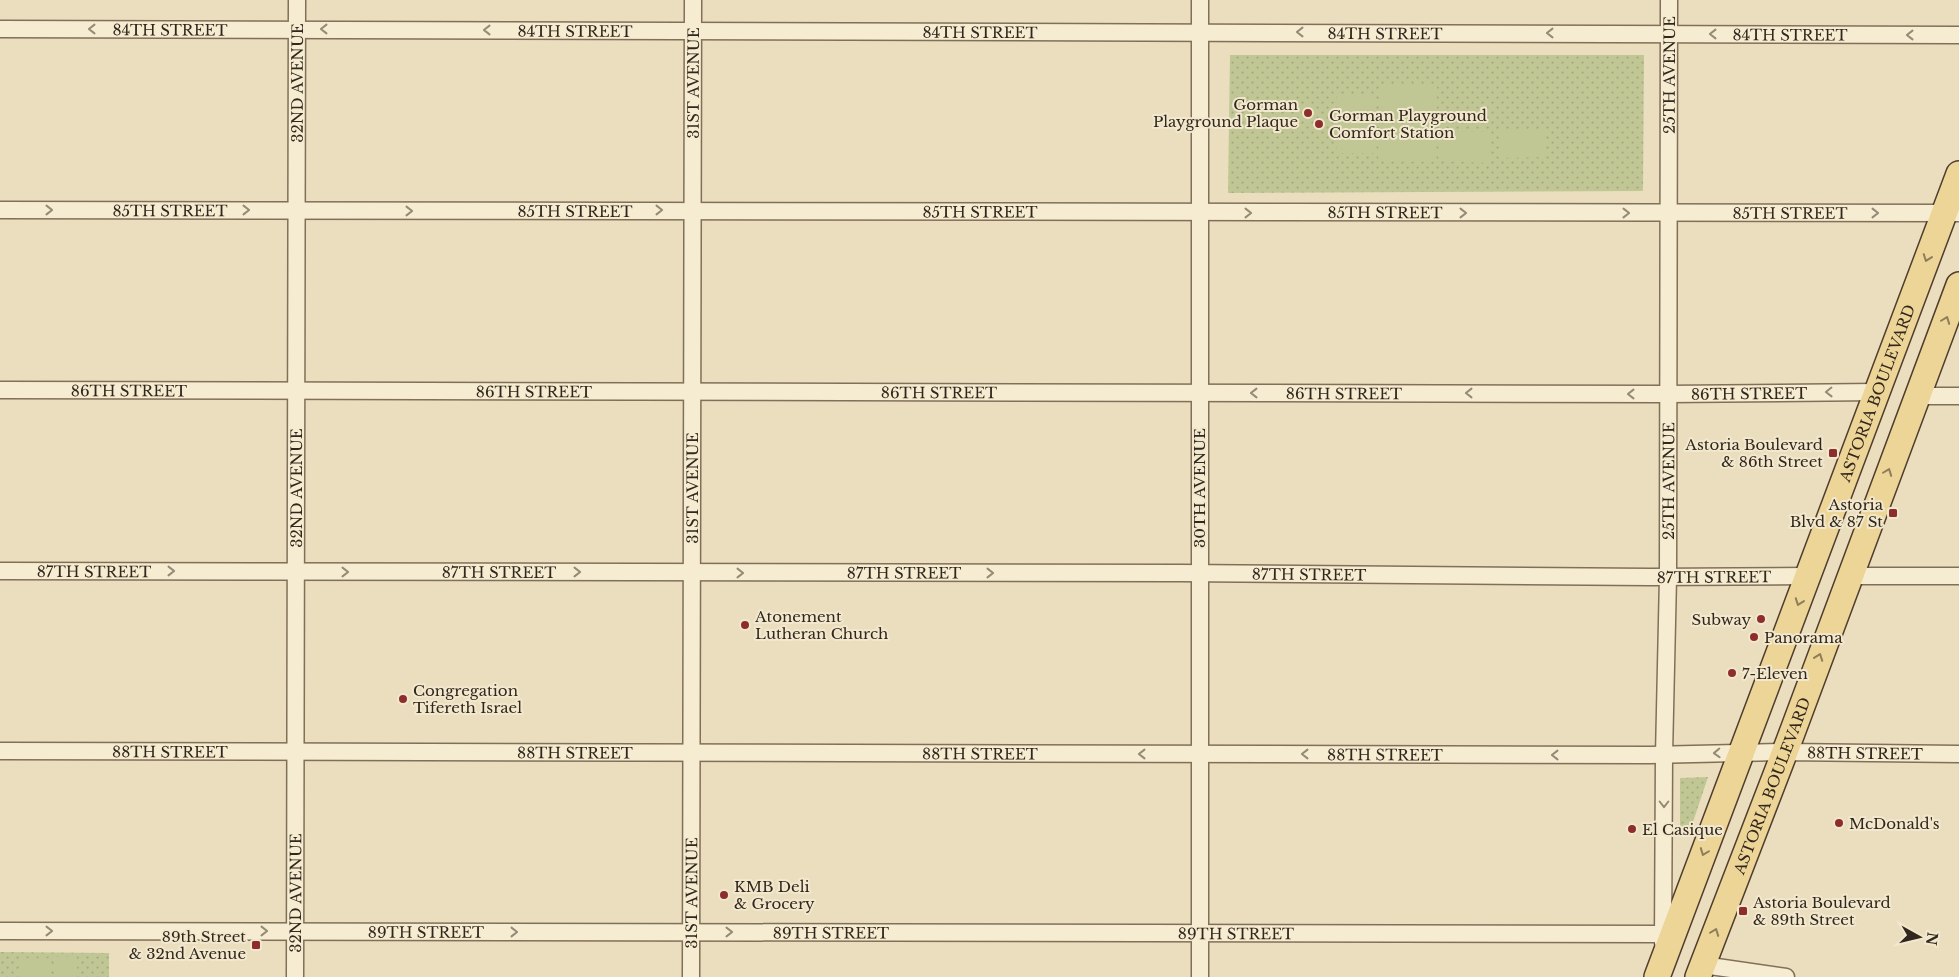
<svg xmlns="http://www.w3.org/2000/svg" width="1959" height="977" viewBox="0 0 1959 977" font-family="'Libre Baskerville',serif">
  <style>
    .grass { fill: url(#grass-dots) }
    .garden { fill: #c0c794 }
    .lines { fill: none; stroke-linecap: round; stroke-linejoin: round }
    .minor-casing { stroke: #826f58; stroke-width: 19 }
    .primary-casing { stroke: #4f3d2d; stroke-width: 28 }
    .minor { stroke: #f6ecd1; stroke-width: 16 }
    .primary { stroke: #edd497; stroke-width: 25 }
    .oneway { stroke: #948a76 }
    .oneway2 { stroke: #907e5a }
    .poi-dot { fill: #8d2d2c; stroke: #f2e8ce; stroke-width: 2 }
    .labels { text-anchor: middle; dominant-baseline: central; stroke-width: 4; stroke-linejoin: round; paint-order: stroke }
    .street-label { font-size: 15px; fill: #32271c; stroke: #f2e8ce }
    .poi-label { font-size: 15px; fill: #32271c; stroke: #f2e8ce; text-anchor: start }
  </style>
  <defs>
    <pattern id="grass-dots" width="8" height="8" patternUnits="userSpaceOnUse" patternTransform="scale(1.25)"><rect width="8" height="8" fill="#c0c794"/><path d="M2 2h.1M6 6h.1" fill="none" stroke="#a5ab7f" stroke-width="1.8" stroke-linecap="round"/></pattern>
  </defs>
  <rect width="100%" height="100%" fill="#eadebf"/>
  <g class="grass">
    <polygon points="1230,55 1644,55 1643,191 1228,193"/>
    <polygon points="1708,777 1690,831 1680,834 1680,778"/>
    <polygon points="0,952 109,953 109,977 0,977"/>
  </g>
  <g class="garden">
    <rect x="1379" y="84" width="58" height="35"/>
    <rect x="1337" y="94" width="38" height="59"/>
    <polygon points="1379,126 1436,127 1435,162 1378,161"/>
    <polygon points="1439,131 1491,132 1490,163 1438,161"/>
    <polygon points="1500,131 1544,131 1544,157 1500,158"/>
    <rect x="54" y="957" width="23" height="20"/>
    <rect x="19" y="958" width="32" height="19"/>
  </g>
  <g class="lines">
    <g class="minor-casing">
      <g id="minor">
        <path id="s1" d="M0 29 1959 35"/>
        <path id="s2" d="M0 210 1959 213"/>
        <path id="s3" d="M0 390 1668 394 1878 392"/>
        <polyline points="1917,396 1959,396"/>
        <path id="s4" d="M0 571 1180 573 1650 577 1809 576"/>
        <polyline points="1849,576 1959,576"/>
        <path id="s5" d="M0 751 1650 755 1784 752 1959 754"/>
        <path id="s6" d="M0 931 1663 934"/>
        <path id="s7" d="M1663 943 1664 755 1668 577 1669 0"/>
        <polyline points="1703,965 1786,977"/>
        <path id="s8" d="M295 977 297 0"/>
        <path id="s9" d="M691 977 693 0"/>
        <polyline points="1200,977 1200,0"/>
      </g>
    </g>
    <g class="primary-casing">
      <g id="primary">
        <path id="s10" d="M1657 977 1959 174"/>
        <path id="s11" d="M1698 977 1789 741 1959 285"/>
      </g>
    </g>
    <use href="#minor" class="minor"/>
    <use href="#primary" class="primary"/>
  </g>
  <defs><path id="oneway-chevron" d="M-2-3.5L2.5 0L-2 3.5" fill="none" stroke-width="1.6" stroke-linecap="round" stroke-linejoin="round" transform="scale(1.25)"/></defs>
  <g class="oneway">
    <use href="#oneway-chevron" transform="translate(92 29) rotate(-180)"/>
    <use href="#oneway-chevron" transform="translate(324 29) rotate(-180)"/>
    <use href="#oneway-chevron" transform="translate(487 30) rotate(-180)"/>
    <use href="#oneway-chevron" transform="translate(1300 32) rotate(-180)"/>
    <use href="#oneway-chevron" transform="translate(1550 33) rotate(-180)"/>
    <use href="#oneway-chevron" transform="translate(1713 34) rotate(-180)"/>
    <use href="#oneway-chevron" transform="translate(1910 35) rotate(-180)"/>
    <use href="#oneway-chevron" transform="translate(49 210)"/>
    <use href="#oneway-chevron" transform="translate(246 210)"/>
    <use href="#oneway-chevron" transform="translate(659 210)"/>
    <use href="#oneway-chevron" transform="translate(409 211)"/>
    <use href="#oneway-chevron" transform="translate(1248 213)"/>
    <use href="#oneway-chevron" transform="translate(1463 213)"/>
    <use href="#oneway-chevron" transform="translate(1626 213)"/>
    <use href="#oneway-chevron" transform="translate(1875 213)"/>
    <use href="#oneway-chevron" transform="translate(1829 392) rotate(179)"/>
    <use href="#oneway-chevron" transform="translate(1254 393) rotate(-180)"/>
    <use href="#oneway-chevron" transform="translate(1469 393) rotate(-180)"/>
    <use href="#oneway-chevron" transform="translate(1631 394) rotate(-180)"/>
    <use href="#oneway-chevron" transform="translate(171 571)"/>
    <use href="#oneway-chevron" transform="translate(345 572)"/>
    <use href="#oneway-chevron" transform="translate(577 572)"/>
    <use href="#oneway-chevron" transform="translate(740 573)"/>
    <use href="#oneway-chevron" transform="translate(990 573)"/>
    <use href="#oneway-chevron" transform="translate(1717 753) rotate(178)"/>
    <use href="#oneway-chevron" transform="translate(1142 754) rotate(-180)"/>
    <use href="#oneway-chevron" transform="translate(1305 754) rotate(-180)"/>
    <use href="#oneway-chevron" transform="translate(1555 755) rotate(-180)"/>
    <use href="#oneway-chevron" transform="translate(1664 804) rotate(90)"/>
    <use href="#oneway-chevron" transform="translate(49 931)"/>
    <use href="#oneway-chevron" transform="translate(264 931)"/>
    <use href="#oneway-chevron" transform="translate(514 932)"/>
    <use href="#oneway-chevron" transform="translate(729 932)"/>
  </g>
  <g class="oneway2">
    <use href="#oneway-chevron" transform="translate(1927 258) rotate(110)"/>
    <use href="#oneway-chevron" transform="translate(1946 320) rotate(-69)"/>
    <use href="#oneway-chevron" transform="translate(1888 472) rotate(-69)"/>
    <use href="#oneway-chevron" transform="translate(1799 602) rotate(110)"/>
    <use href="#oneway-chevron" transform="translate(1819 657) rotate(-70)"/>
    <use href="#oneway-chevron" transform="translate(1704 852) rotate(111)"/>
    <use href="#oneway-chevron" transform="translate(1715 932) rotate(-69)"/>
  </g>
  <g class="poi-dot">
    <circle cx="1308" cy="113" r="5"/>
    <circle cx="1319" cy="124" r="5"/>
    <rect x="1828" y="448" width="10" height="10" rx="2.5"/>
    <rect x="1888" y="508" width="10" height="10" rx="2.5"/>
    <circle cx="1761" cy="619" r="5"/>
    <circle cx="745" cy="625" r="5"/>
    <circle cx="1754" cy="637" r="5"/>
    <circle cx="1732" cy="673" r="5"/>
    <circle cx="403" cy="699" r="5"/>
    <circle cx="1839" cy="823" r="5"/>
    <circle cx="1632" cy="829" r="5"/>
    <circle cx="724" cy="895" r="5"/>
    <rect x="1738" y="906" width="10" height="10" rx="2.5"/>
    <rect x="251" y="940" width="10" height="10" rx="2.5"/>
  </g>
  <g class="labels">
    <g class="street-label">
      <text stroke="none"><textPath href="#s1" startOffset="170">84TH STREET</textPath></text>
      <text stroke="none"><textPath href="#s1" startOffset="575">84TH STREET</textPath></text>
      <text stroke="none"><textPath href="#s1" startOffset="980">84TH STREET</textPath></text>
      <text stroke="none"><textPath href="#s1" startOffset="1385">84TH STREET</textPath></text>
      <text stroke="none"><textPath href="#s1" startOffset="1790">84TH STREET</textPath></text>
      <text stroke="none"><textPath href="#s7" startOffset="868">25TH AVENUE</textPath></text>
      <text stroke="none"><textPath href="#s8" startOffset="894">32ND AVENUE</textPath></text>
      <text stroke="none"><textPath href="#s9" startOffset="894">31ST AVENUE</textPath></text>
      <text stroke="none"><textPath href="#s2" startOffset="170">85TH STREET</textPath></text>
      <text stroke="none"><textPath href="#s2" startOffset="575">85TH STREET</textPath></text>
      <text stroke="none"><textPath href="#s2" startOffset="980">85TH STREET</textPath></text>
      <text stroke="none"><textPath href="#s2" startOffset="1385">85TH STREET</textPath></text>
      <text stroke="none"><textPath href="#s2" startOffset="1790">85TH STREET</textPath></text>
      <text stroke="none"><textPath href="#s3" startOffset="129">86TH STREET</textPath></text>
      <text stroke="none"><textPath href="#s3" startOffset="534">86TH STREET</textPath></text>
      <text stroke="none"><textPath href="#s3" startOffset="939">86TH STREET</textPath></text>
      <text stroke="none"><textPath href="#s3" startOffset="1344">86TH STREET</textPath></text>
      <text stroke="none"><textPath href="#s3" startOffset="1749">86TH STREET</textPath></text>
      <text stroke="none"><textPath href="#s10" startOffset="624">ASTORIA BOULEVARD</textPath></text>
      <text stroke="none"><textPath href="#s7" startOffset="462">25TH AVENUE</textPath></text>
      <text transform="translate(1199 488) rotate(-90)">30TH AVENUE</text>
      <text stroke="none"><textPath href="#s8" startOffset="489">32ND AVENUE</textPath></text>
      <text stroke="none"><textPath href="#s9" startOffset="489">31ST AVENUE</textPath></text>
      <text stroke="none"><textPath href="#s4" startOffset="94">87TH STREET</textPath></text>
      <text stroke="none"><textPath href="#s4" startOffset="499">87TH STREET</textPath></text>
      <text stroke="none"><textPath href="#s4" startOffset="904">87TH STREET</textPath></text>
      <text stroke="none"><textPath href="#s4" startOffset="1309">87TH STREET</textPath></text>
      <text stroke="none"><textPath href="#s4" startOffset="1714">87TH STREET</textPath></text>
      <text stroke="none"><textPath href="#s5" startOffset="170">88TH STREET</textPath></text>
      <text stroke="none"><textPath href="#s5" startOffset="575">88TH STREET</textPath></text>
      <text stroke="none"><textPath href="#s5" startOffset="980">88TH STREET</textPath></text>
      <text stroke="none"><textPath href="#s5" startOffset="1865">88TH STREET</textPath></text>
      <text stroke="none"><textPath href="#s5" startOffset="1385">88TH STREET</textPath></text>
      <text stroke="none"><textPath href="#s11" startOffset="205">ASTORIA BOULEVARD</textPath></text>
      <text stroke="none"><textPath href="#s8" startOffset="84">32ND AVENUE</textPath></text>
      <text stroke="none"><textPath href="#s9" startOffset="84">31ST AVENUE</textPath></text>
      <text stroke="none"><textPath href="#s6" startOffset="426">89TH STREET</textPath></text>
      <text stroke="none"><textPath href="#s6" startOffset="831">89TH STREET</textPath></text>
      <text stroke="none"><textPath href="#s6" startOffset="1236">89TH STREET</textPath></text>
    </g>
    <g class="poi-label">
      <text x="1298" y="104" text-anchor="end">Gorman<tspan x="1298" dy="17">Playground Plaque</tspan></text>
      <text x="1329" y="115">Gorman Playground<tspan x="1329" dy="17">Comfort Station</tspan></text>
      <text x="1823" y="444" text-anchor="end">Astoria Boulevard<tspan x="1823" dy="17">&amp; 86th Street</tspan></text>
      <text x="1883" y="504" text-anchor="end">Astoria<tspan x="1883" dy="17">Blvd &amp; 87 St</tspan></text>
      <text x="755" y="616">Atonement<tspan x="755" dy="17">Lutheran Church</tspan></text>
      <text x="1751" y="619" text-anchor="end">Subway</text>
      <text x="1764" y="637">Panorama</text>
      <text x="1742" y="673">7-Eleven</text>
      <text x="413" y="690">Congregation<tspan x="413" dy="17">Tifereth Israel</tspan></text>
      <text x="1849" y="823">McDonald's</text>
      <text x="1642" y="829">El Casique</text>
      <text x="734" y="886">KMB Deli<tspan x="734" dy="17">&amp; Grocery</tspan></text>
      <text x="1753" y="902">Astoria Boulevard<tspan x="1753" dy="17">&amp; 89th Street</tspan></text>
      <text x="246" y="936" text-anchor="end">89th Street<tspan x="246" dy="17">&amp; 32nd Avenue</tspan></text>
    </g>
  </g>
  <g transform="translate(1919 937) rotate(98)" stroke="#f2e8ce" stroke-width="4" paint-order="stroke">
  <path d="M0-4L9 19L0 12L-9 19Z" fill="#32271c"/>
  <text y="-8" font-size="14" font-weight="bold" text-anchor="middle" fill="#32271c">N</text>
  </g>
</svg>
